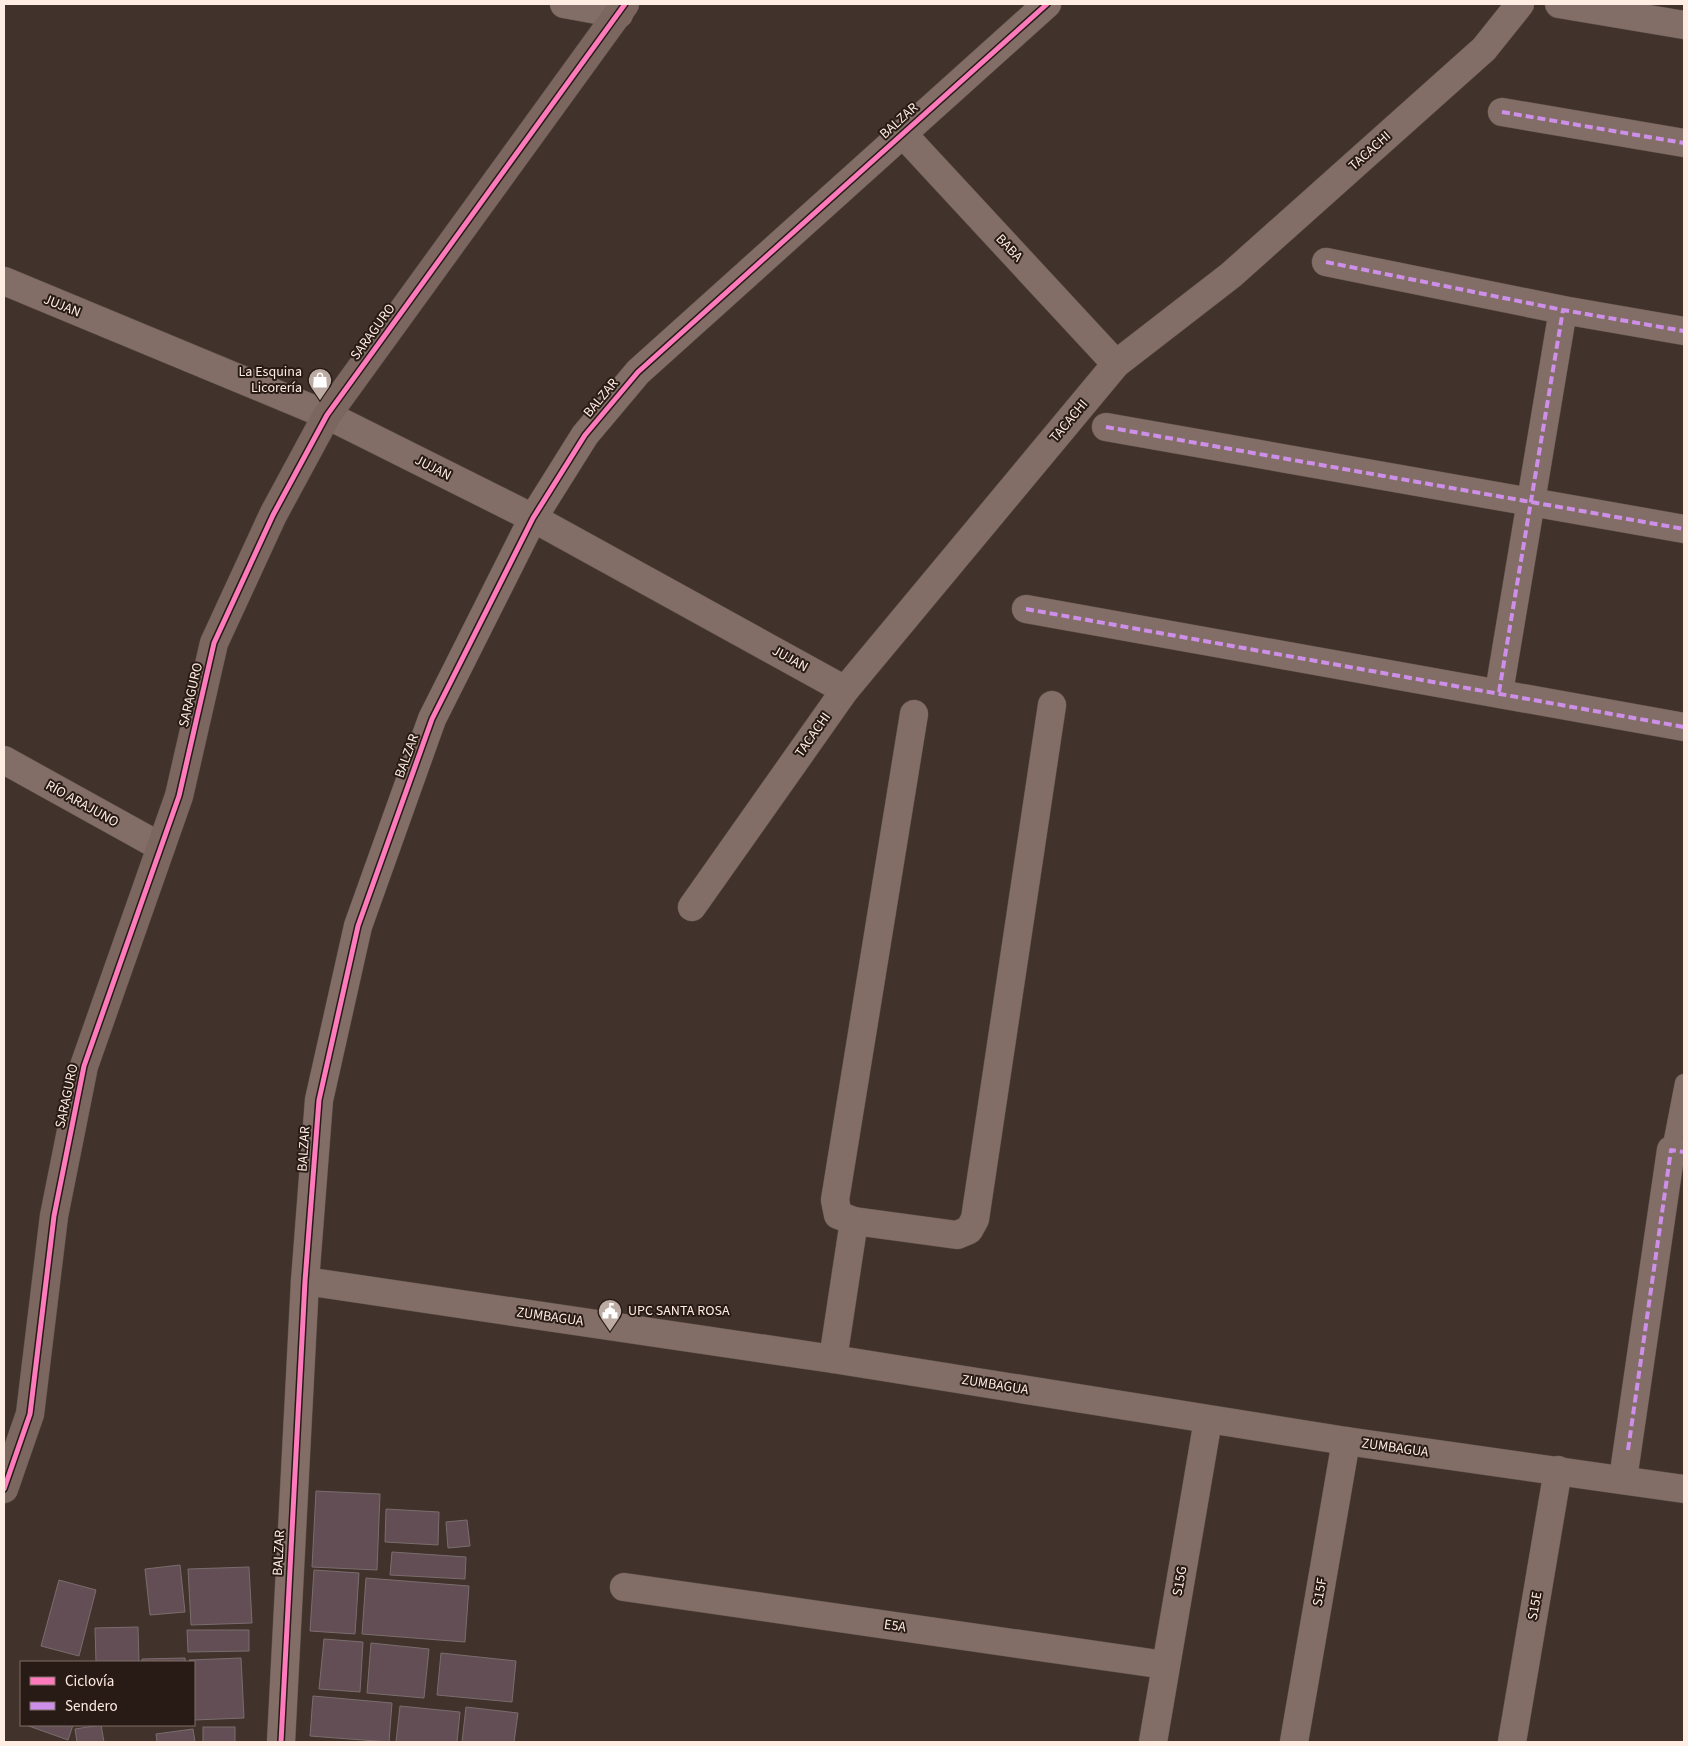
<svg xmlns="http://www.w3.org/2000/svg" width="1688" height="1746" viewBox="0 0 1688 1746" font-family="'Source Sans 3',sans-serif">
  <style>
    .building { fill: #634e55; stroke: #7a6d6e }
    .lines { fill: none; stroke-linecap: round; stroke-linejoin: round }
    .lane-casing { stroke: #5e514a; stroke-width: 19 }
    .street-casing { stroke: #5e514a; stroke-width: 29 }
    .secondary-casing { stroke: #5e514a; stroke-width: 29 }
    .lane { stroke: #826e67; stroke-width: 18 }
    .street { stroke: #826e67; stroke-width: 28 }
    .secondary { stroke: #7b675f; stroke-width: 28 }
    .quiet { stroke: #ce8fe9; stroke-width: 4; stroke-dasharray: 8 4; stroke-linecap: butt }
    .cycleway-casing { stroke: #281b15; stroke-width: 8 }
    .cycleway { stroke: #fd7abc; stroke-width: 5 }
    .labels { text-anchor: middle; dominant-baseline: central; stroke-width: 4; stroke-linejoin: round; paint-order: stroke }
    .street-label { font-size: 14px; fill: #ffece3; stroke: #281b15 }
    .poi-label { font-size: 14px; fill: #ffece3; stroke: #281b15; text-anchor: end }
  </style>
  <rect width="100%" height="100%" fill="#41322b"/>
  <g class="building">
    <polygon points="316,1491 380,1494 377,1570 312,1567"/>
    <polygon points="386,1509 439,1512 438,1545 385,1542"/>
    <polygon points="467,1520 470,1546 448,1548 446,1522"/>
    <polygon points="392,1552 466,1557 465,1579 390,1575"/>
    <polygon points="180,1565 185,1612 150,1615 145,1569"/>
    <polygon points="249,1567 252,1623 191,1625 188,1569"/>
    <polygon points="314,1570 359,1573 355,1634 310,1631"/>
    <polygon points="366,1578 469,1586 465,1642 362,1634"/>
    <polygon points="59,1580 96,1590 79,1656 41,1646"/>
    <polygon points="138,1627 139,1662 96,1662 95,1628"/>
    <polygon points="187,1630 249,1630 249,1651 188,1652"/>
    <polygon points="324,1639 363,1642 360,1692 319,1689"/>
    <polygon points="371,1643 429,1649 424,1698 367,1693"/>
    <polygon points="441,1653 516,1661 512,1702 437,1695"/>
    <polygon points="185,1658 185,1662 142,1662 142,1659"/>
    <polygon points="241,1658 244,1718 194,1720 194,1662 189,1660"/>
    <polygon points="313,1696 392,1703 389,1742 310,1736"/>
    <polygon points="400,1706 460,1712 457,1742 396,1742"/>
    <polygon points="466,1707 518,1713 514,1742 462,1742"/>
    <polygon points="26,1725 73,1725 68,1740"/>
    <polygon points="101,1725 104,1742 77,1742 75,1729"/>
    <rect x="203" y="1727" width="32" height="15"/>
    <polygon points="193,1729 195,1742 157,1742 156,1734"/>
  </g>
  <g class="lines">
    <g class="lane-casing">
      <polyline id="lane" points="1671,1150 1684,1083"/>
    </g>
    <g class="street-casing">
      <g id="street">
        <polyline points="564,4 619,14"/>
        <polyline points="1559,4 1684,25"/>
        <polyline points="1502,112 1684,143"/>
        <polyline points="902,133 1116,364"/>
        <polyline points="1326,262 1563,310 1684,331"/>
        <polyline points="4,281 327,415 533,518 845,690"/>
        <polyline points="1106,427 1684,529"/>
        <polyline points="1026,609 1684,727"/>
        <polyline points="1499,692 1563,310"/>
        <polyline points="4,760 161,847"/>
        <polyline points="692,907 845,690 1116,364 1231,275 1484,49 1520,4"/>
        <polyline points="854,1221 838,1215 835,1200 914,714"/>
        <polyline points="305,1281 833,1359 1346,1441 1684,1489"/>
        <polyline points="833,1359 854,1221 957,1235 969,1230 975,1219 1052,705"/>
        <polyline points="1623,1479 1671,1150 1684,1152"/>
        <polyline points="624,1587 1165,1665"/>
        <polyline points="281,1742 305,1281 319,1100 358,926 432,719 533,518 585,435 638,372 1047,4"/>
        <polyline points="1153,1742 1208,1420"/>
        <polyline points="1294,1742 1346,1441"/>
        <polyline points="1512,1742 1558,1470"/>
      </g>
    </g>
    <g class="secondary-casing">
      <polyline id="secondary" points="4,1489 30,1414 54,1216 84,1066 179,796 214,643 273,515 327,415 625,4"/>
    </g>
    <use href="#lane" class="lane"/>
    <use href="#street" class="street"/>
    <use href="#secondary" class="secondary"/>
    <g class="quiet">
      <polyline points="1502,112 1684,143"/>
      <polyline points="1326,262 1563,310 1684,331"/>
      <polyline points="1106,427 1684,529"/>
      <polyline points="1026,609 1684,727"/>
      <polyline points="1499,692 1563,310"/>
      <polyline points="1628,1450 1671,1150 1684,1152"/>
    </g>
    <g class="cycleway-casing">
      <g id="cycleway">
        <polyline points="4,1489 30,1414 54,1216 84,1066 179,796 214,643 273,515 327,415 625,4"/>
        <polyline points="281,1742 305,1281 319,1100 358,926 432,719 533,518 585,435 638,372 1047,4"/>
      </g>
    </g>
    <use href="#cycleway" class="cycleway"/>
  </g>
  <defs>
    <g id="shop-pin" transform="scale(1.25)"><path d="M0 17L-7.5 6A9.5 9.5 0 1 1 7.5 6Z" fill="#bcaba3" stroke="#281b15"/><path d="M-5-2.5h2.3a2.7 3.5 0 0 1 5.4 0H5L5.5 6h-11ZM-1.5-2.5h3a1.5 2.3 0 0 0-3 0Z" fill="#fff"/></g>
    <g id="civic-pin" transform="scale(1.25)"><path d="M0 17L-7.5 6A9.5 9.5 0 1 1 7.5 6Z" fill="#bcaba3" stroke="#281b15"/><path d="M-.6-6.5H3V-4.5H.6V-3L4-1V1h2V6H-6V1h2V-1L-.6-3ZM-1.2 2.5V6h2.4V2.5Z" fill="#fff"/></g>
  </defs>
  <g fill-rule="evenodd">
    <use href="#shop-pin" x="320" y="380"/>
    <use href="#civic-pin" x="610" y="1311"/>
  </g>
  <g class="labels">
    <g class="street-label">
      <text transform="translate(899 121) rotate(-42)">BALZAR</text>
      <text transform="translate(1370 151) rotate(-42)">TACACHI</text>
      <text transform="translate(1009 248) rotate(47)">BABA</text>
      <text transform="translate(62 306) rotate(22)">JUJAN</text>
      <text transform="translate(373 332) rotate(-54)">SARAGURO</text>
      <text transform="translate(601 398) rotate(-50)">BALZAR</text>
      <text transform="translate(1069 421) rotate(-50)">TACACHI</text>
      <text transform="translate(433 468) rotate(27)">JUJAN</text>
      <text transform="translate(790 659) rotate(29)">JUJAN</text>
      <text transform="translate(191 695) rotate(-77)">SARAGURO</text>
      <text transform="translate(813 735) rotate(-55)">TACACHI</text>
      <text transform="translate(407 756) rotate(-70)">BALZAR</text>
      <text transform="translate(82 804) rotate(29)">RÍO ARAJUNO</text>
      <text transform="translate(67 1096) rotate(-78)">SARAGURO</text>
      <text transform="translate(304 1149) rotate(-86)">BALZAR</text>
      <text transform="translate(550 1317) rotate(8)">ZUMBAGUA</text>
      <text transform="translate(995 1385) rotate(9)">ZUMBAGUA</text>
      <text transform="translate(1395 1448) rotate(8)">ZUMBAGUA</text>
      <text transform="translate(279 1553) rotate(-87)">BALZAR</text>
      <text transform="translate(1180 1581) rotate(-80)">S15G</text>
      <text transform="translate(1320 1592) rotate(-80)">S15F</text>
      <text transform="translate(1535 1606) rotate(-80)">S15E</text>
      <text transform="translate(895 1626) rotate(8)">E5A</text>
    </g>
    <g class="poi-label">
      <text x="302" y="372">La Esquina<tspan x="302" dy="16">Licorería</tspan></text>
      <text x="628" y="1311" text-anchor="start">UPC SANTA ROSA</text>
    </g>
  </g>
  <rect width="1688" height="1746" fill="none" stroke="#ffece3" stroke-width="10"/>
  <rect x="20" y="1661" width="175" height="65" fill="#281b15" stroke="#7e6f67"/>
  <rect x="30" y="1677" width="25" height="8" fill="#fd7abc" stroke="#7e6f67"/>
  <text x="65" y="1686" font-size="15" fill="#ffece3">Ciclovía</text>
  <rect x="30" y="1702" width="25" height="8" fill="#ce8fe9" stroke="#7e6f67"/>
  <text x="65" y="1711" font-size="15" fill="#ffece3">Sendero</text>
</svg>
